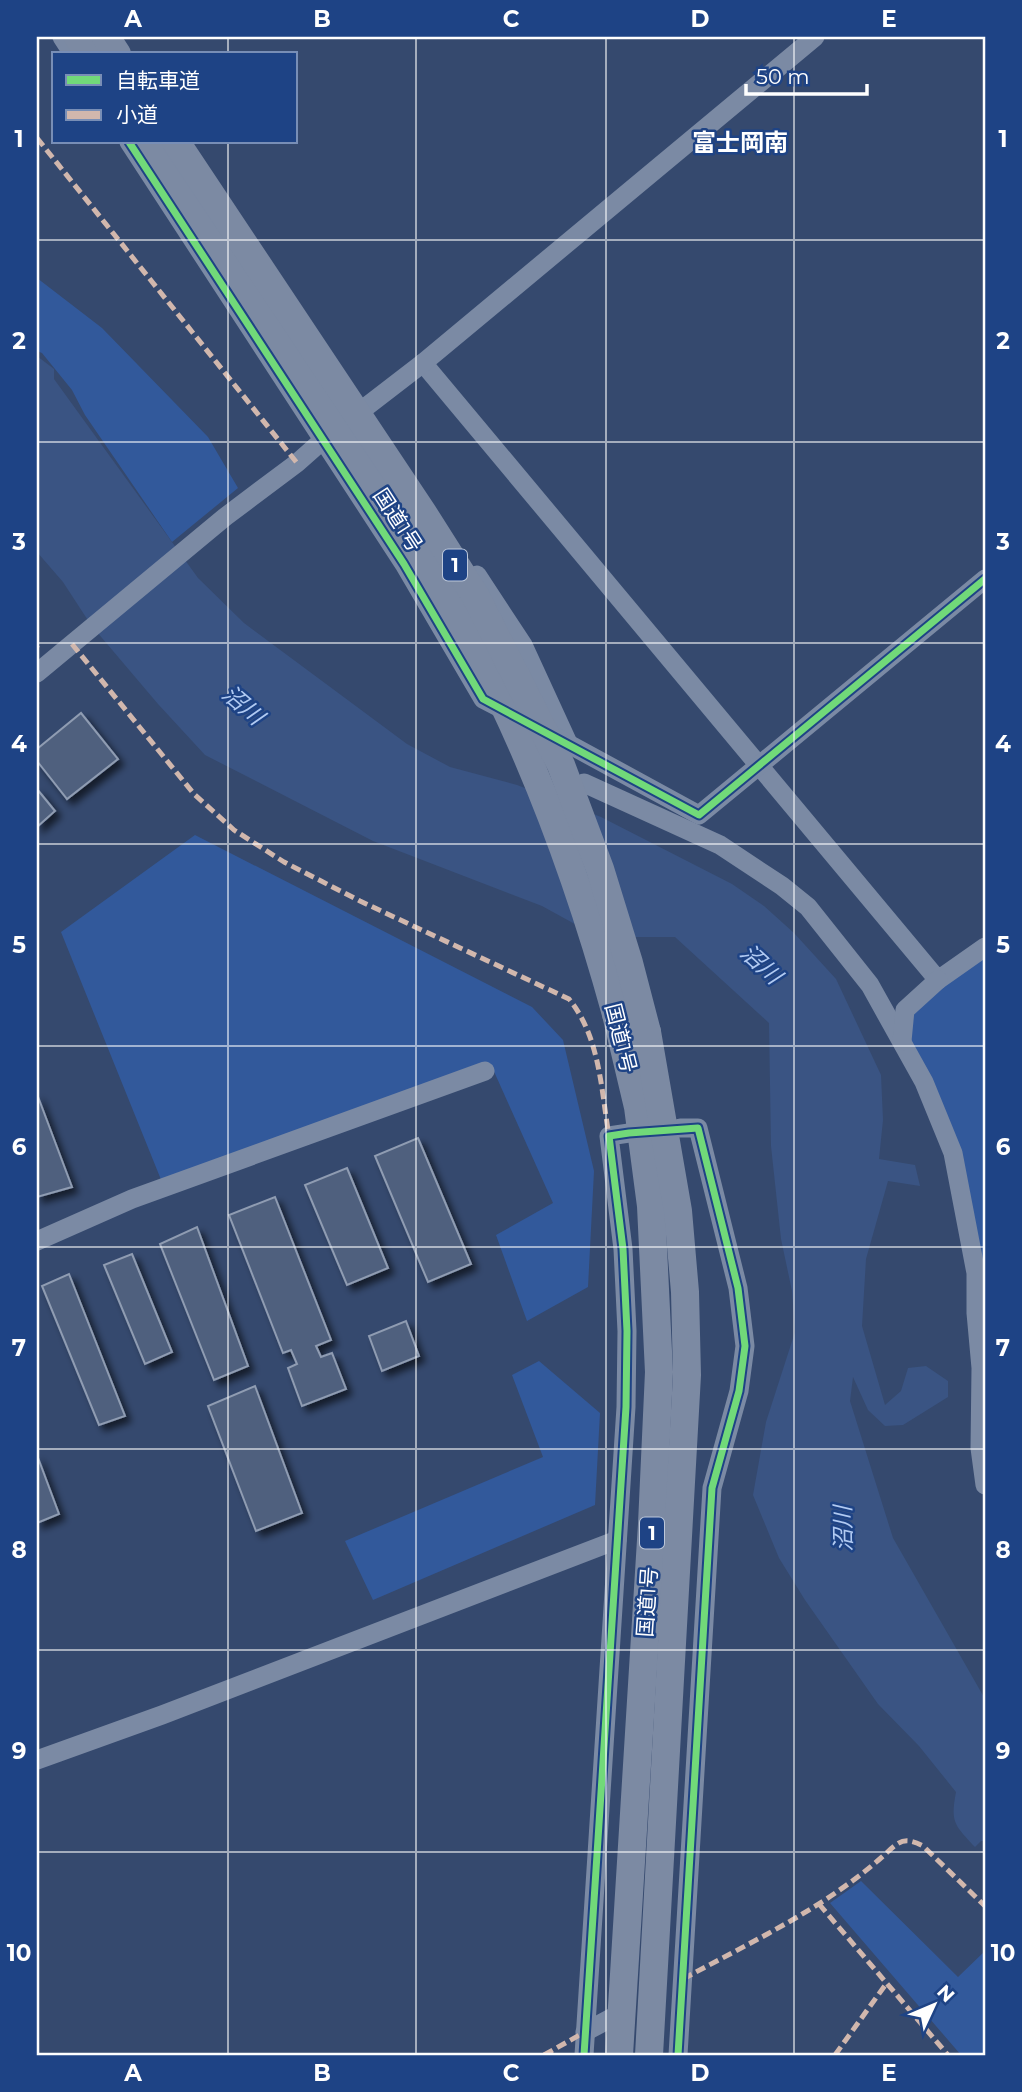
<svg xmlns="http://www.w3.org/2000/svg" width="1022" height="2092" viewBox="0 0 1022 2092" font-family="Montserrat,'Noto Sans JP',sans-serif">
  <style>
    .green { fill: #32599b }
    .water { fill: #3a5483 }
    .building { fill: #50617e; stroke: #8f9cb2; stroke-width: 2; filter: url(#shadow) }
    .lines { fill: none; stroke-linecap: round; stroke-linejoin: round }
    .minor { stroke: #7b8aa4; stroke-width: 19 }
    .highway { stroke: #7c8aa3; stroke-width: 28 }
    .highway-bridge { stroke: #7c8aa3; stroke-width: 28 }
    .quiet { stroke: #d1b7ad; stroke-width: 5; stroke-dasharray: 10 5; stroke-linecap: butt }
    .cycleway-casing { stroke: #1e4385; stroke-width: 11 }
    .cycleway { stroke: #71d979; stroke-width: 7 }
    .grid { fill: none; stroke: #fff; stroke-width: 2; stroke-opacity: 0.55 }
    .labels { text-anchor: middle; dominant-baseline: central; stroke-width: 5; stroke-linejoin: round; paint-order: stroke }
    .shield { fill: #1e4385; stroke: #bcc7da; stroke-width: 2 }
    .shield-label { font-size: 19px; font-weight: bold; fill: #fff }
    .street-label { font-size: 21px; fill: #fff; stroke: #1e4385 }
    .water-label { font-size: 23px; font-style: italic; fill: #b1caf2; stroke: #1e4385 }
    .quarter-label { font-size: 24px; font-weight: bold; fill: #fff; stroke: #1e4385 }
    .neatline { fill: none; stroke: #fff; stroke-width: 2.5 }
    .grid-label { font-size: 23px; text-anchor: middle; font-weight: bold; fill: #fff }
  </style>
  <defs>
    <filter id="shadow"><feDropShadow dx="5.5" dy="5.5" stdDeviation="3.5" flood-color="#0009"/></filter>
  </defs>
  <rect width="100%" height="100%" fill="#35496e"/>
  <g class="green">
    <polygon points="37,278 102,328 208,437 238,488 172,542 85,415 72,390 42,353 37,351"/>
    <polygon points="195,835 532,1007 563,1040 594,1171 588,1287 527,1321 496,1235 553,1203 492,1067 164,1187 61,932"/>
    <polygon points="985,951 985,1407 950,1146 902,1041 911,1005"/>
    <polygon points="539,1361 600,1413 595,1505 373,1600 345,1541 543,1457 512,1375"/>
    <polygon points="861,1881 958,1977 985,1951 985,2055 961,2055 830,1903"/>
  </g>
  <path class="water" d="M37 356 54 369V379L198 578 244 623 407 744 450 767 517 785 601 817 732 884 764 906 794 933 836 979 881 1075 883 1120 879 1159 915 1165 920 1186 888 1181 866 1259 862 1326 885 1405 901 1391 908 1368 926 1366 948 1381V1397L903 1425 885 1426 868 1410 853 1377 850 1401 893 1538 985 1699V1841H981L975 1847C955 1825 950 1823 956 1792L919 1746 878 1704 805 1600 779 1558 753 1495 766 1422 795 1332 792 1291 781 1239 771 1146 769 1023 675 937H620L613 945 542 906 373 841 205 755 158 704 91 625 63 582 37 552Z"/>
  <g class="building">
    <polygon points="81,713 118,759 67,799 37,761 37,749"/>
    <polygon points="37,789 55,811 37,827"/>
    <polygon points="37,1094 72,1187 37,1197"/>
    <polygon points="418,1138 471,1264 428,1282 375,1156"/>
    <polygon points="347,1168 388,1268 347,1285 305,1185"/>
    <polygon points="275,1197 331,1340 316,1346 321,1357 332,1353 346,1389 302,1406 288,1368 297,1364 291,1350 283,1353 229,1215"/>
    <polygon points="197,1227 248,1366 214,1380 160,1244"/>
    <polygon points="132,1254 172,1352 145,1364 104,1265"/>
    <polygon points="69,1274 125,1416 99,1425 42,1286"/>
    <polygon points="406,1321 419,1356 382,1371 369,1336"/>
    <polygon points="255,1386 302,1513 256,1531 208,1406"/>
    <polygon points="37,1455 59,1514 37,1523"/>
  </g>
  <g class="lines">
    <g class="minor">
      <polyline points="62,37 73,54"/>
      <polyline points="129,142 404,564 483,699 510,713"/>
      <polyline points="423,363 938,980 985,947"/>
      <polyline points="477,575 523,645 568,743"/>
      <polyline points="37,673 225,517 297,463 323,440 423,363 815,37"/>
      <polyline points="543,730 699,815 985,579"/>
      <polyline points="584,783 720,845 782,886 808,907 870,985 924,1082 953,1153 976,1273 976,1313 981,1368 980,1448 985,1485"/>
      <polyline points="902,1041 905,1010 938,980"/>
      <polyline points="37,1241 132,1199 485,1071"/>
      <polyline points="37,1760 162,1715 617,1540"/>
      <polyline points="585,2032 611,2018"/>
      <polyline points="584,2055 626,1407 627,1331 623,1249 609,1136 629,1133"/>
      <polyline points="678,2055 712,1488 739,1391 745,1346 738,1288 698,1128 680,1128"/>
    </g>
    <g class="highway">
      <polyline points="78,37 89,54"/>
      <polyline points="106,37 117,54"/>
      <polyline points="616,1014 638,1107 651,1206 659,1372 652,1524 619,2055"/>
      <polyline points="647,1032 678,1211 685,1292 687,1375 649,2055"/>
    </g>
    <g class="highway-bridge">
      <path d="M148 142C204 227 260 313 317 398 383 496 451 594 502 701 550 802 586 905 616 1014"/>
      <polyline points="176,142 423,513 475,595 561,765 600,869 629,963 647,1032"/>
    </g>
    <g class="quiet">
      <polyline points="37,138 297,463"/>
      <path d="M72 644 194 794 234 830 284 862 360 901 569 999C600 1037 601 1089 609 1136"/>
      <polyline points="37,646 38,645"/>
      <polyline points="819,1904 948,2055"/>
      <path d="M683 1979C751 1942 823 1909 882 1857 898 1843 902 1835 923 1846L985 1906"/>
      <polyline points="544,2055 585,2032"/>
      <polyline points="835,2055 886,1984"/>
    </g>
    <g class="cycleway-casing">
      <g id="cycleway">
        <polyline points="129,142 404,564 483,699 699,815 985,579"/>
        <polyline points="584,2055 626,1407 627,1331 623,1249 609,1136 629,1133 698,1128 738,1288 745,1346 739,1391 712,1488 678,2055"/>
      </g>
    </g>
    <use href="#cycleway" class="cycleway"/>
  </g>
  <path class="grid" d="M228 37V54M416 37V2055M606 37V2055M794 37V2055M228 142V2055M37 240H985M37 442H985M37 643H985M37 844H985M37 1046H985M37 1247H985M37 1449H985M37 1650H985M37 1852H985"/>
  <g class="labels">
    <g class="shield">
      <rect x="443" y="549.5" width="24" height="31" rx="5"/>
      <rect x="640" y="1517.5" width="24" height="31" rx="5"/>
    </g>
    <g class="shield-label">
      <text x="455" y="565">1</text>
      <text x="652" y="1533">1</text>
    </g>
    <g class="street-label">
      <text transform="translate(398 520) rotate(57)">国道1号</text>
      <text transform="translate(621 1038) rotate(76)">国道1号</text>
      <text transform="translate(647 1602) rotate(-86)">国道1号</text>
    </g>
    <g class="water-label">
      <text transform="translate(243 705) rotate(41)">沼川</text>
      <text transform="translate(761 964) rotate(43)">沼川</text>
      <text transform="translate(843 1529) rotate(-91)">沼川</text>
    </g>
    <g class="quarter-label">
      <text x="740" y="142">富士岡南</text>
    </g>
  </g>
  <rect width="1022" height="2092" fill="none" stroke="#1e4385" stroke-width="77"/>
  <rect x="52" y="52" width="245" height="91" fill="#1e4385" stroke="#788eb6" stroke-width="2"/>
  <rect x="66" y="75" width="35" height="10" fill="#71d979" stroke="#788eb6" stroke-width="2"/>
  <text x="116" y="88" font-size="21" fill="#ffffff">自転車道</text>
  <rect x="66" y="110" width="35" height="10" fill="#d1b7ad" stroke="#788eb6" stroke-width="2"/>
  <text x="116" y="122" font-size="21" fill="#ffffff">小道</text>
  <g transform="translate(934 2005) rotate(46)" stroke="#1e4385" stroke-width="5" paint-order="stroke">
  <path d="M0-5L12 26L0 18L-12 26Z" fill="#ffffff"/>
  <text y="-10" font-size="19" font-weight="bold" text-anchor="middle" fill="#ffffff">N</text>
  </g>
  <path d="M746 84v10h121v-10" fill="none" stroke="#ffffff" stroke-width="3.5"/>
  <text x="756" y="84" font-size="21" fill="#ffffff" stroke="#1e4385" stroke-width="5" paint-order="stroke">50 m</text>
  <rect x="38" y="38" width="946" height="2016" class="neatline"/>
  <g class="grid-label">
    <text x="133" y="27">A</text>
    <text x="322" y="27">B</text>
    <text x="511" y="27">C</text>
    <text x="700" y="27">D</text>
    <text x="889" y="27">E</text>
    <text x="19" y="147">1</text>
    <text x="1003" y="147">1</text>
    <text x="19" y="349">2</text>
    <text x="1003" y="349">2</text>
    <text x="19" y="550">3</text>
    <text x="1003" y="550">3</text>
    <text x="19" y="752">4</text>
    <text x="1003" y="752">4</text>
    <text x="19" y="953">5</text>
    <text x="1003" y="953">5</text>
    <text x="19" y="1155">6</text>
    <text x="1003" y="1155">6</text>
    <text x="19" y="1356">7</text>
    <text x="1003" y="1356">7</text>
    <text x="19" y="1558">8</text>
    <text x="1003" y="1558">8</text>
    <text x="19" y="1759">9</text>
    <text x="1003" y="1759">9</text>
    <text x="19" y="1961">10</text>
    <text x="1003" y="1961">10</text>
    <text x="133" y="2081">A</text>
    <text x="322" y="2081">B</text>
    <text x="511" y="2081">C</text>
    <text x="700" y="2081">D</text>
    <text x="889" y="2081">E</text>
  </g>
</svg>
